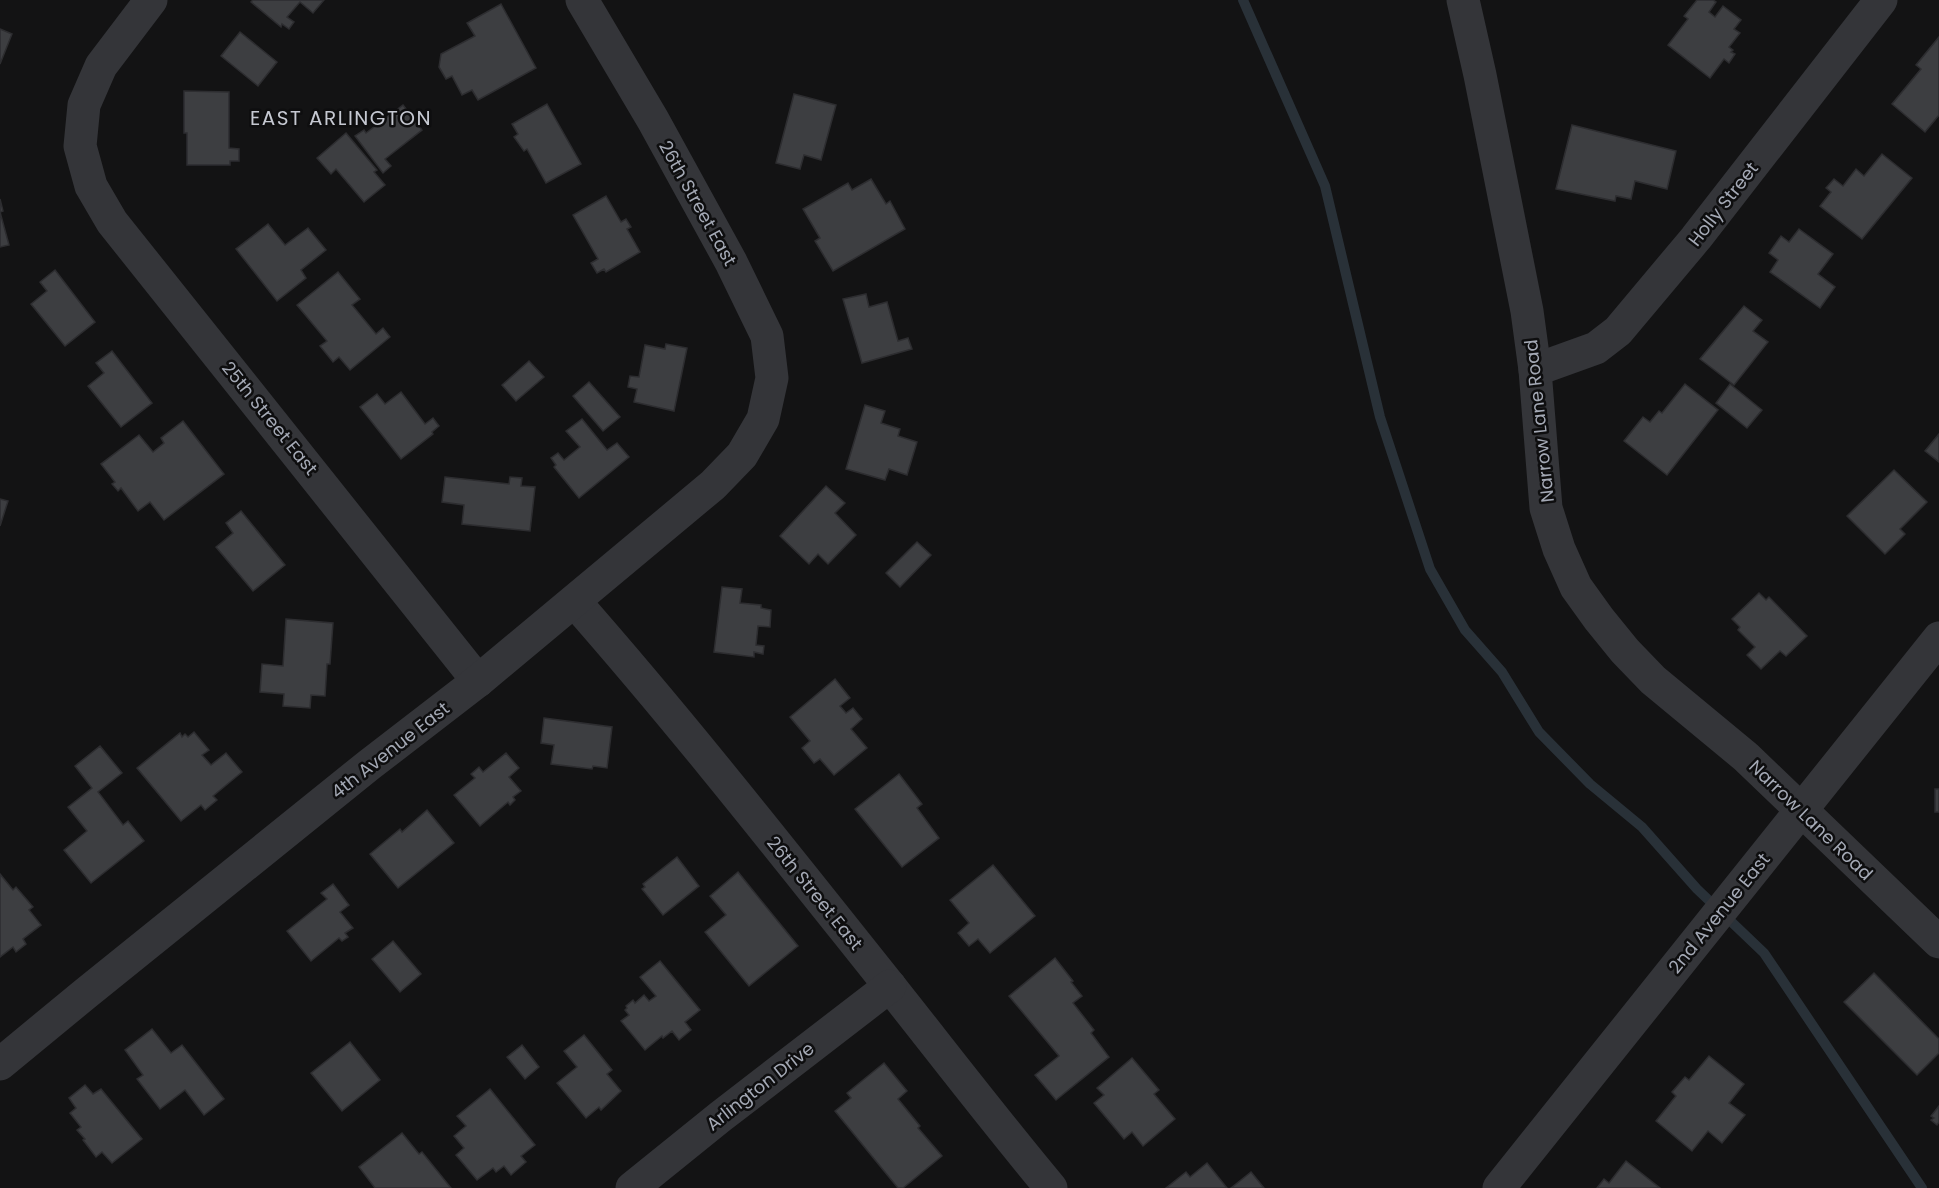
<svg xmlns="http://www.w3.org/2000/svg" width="1939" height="1188" viewBox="0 0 1939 1188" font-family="Poppins,sans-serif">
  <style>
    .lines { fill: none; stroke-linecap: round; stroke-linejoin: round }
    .stream { stroke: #293138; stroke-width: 10 }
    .building { fill: #3d3e41; stroke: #2d2d30; stroke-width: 1.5 }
    .minor { stroke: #343539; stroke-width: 33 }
    .tertiary { stroke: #343539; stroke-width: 33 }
    .labels { text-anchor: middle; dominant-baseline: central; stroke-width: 5; stroke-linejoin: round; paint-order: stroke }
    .street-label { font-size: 18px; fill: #a4a9b5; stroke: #0e0e0f }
    .neighbourhood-label { font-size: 20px; letter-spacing: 1.5px; fill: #c5c8d1; stroke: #0e0e0f }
  </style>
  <rect width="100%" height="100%" fill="#131314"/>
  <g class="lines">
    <polyline class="stream" points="1243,0 1325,186 1380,417 1430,569 1465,630 1502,672 1539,732 1590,784 1642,827 1697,889 1764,953 1922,1188"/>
  </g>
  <g class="building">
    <polygon points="253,0 324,0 313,13 300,2 287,17 294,22 289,29 282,24 281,27 251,2"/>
    <polygon points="1697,0 1713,0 1716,2 1709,12 1715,17 1723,6 1741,20 1734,29 1740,33 1729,47 1733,50 1731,52 1735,54 1729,63 1724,59 1710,78 1668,45 1688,19 1684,16"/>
    <polygon points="501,4 536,68 478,100 472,90 462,95 452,76 446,79 439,67 441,54 475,36 467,23"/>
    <polygon points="0,29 12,34 0,64"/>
    <polygon points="240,32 277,62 258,86 221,56"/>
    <polygon points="1939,37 1939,115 1925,132 1892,104 1921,69 1916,65"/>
    <polygon points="184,91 229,92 229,148 239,149 239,161 230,161 230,165 187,165 187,133 184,133"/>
    <polygon points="794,94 836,105 821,160 804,155 800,169 776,163"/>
    <polygon points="547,104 581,164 546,183 527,149 524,151 514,137 518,134 512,124"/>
    <polygon points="403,105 422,130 385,159 391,166 383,173 355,136 364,130 366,133"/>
    <polygon points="1572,125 1676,151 1667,189 1635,181 1631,199 1616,196 1615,201 1556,189"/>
    <polygon points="346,133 377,170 374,172 385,185 364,202 336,169 331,174 317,158"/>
    <polygon points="1882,154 1912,178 1862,239 1820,206 1831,192 1826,188 1834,179 1843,186 1856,169 1864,176"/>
    <polygon points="871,179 886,204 890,201 905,229 833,271 815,241 820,238 803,209 848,183 852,190"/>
    <polygon points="606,196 621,222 626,219 631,227 627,229 640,252 606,272 604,269 597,273 591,263 598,259 573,215"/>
    <polygon points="0,199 3,211 0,212 9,245 0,247"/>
    <polygon points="268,224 285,245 308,228 326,250 301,270 306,278 277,301 236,249"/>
    <polygon points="1799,229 1833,254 1818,274 1835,287 1820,308 1770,272 1778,260 1769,253 1781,236 1789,242"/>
    <polygon points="55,270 95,322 65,346 31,304 47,291 40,282"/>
    <polygon points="338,272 360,299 352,305 376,334 383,328 390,337 350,370 339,357 333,362 320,346 327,341 297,305"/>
    <polygon points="866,294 869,307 887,302 898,341 908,338 912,349 862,363 843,299"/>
    <polygon points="1744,306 1762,320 1753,331 1768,342 1734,385 1700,359"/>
    <polygon points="666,344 687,348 674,411 634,402 637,389 628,387 630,376 639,377 645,345 665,349"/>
    <polygon points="112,351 152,403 121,427 88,386 104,373 96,363"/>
    <polygon points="529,361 544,377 516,401 502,385"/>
    <polygon points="589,382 620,417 603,431 573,396"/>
    <polygon points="1685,384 1718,410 1667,475 1624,441 1643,417 1650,422 1659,411 1662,413"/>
    <polygon points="1730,384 1762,410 1747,428 1716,403"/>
    <polygon points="401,392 425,424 433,418 439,426 432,432 433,434 401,459 360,407 377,394 385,404"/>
    <polygon points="865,405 885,411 881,423 900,429 898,436 917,442 907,475 889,469 885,480 846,469"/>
    <polygon points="582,419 607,450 617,443 629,457 579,498 554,467 556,465 551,458 558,453 564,460 580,447 566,431"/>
    <polygon points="183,421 224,474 164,520 150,502 138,511 121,488 118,491 112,484 115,482 101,464 139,435 153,452 164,443 161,438"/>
    <polygon points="1939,434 1939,462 1925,451"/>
    <polygon points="1894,470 1927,502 1900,529 1905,534 1885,554 1847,516"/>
    <polygon points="445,477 509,484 510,477 522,478 521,486 535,487 530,531 462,524 464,505 442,502"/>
    <polygon points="826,486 845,503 835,513 856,535 828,564 818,554 809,564 780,536"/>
    <polygon points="0,499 8,501 0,526"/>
    <polygon points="241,511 285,565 253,591 216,547 233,533 226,523"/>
    <polygon points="917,542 931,555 900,587 886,573"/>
    <polygon points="722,587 742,589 740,603 761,605 761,608 771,610 770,627 758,626 756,645 764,646 763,654 754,652 754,657 714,652"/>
    <polygon points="1759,593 1766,600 1769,597 1807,636 1786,656 1780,651 1761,669 1747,655 1755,647 1738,630 1740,627 1732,619"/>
    <polygon points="286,619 333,623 330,664 327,664 325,696 311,695 310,708 283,706 284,694 260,692 262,664 283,666"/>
    <polygon points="835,679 850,698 840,706 846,713 853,708 862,719 851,729 867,748 834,775 820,759 814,763 802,748 810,741 790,717"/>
    <polygon points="544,718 612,727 607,768 593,766 592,769 551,764 554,745 541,743"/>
    <polygon points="194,732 209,750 202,755 211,765 226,753 242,772 213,796 217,800 205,810 201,805 181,821 137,768 180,733 182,737 185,734 188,737"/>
    <polygon points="100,746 122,773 98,792 123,825 128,821 144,841 91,883 64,850 87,831 68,807 92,788 75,766"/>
    <polygon points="506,753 519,768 509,777 521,791 513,797 515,800 510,805 508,802 480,826 454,795 475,778 471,774 479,767 483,772"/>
    <polygon points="899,774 922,804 917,808 939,838 902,867 855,809"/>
    <rect x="1935" y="789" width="4" height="23"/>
    <polygon points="427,810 454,843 398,888 370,854 400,829 402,832"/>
    <polygon points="677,857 699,886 663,915 642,889 645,887 643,884"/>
    <polygon points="993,865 1035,916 990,953 978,939 969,946 958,933 969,923 950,900"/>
    <polygon points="738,872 798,946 749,986 705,932 726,915 710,896"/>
    <polygon points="0,874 13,890 16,887 33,907 29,910 41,925 23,939 26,944 16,952 13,947 0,957"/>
    <polygon points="333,884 349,905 340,912 353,928 345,933 348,937 342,941 339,938 311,961 287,931 327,899 321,893"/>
    <polygon points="393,941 421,974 400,992 372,959"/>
    <polygon points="1055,958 1073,981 1071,982 1082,996 1073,1003 1094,1030 1091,1033 1109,1057 1056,1100 1035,1075 1059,1056 1009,996"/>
    <polygon points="660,961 700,1010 685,1022 691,1030 679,1040 672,1031 663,1038 662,1036 645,1050 621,1021 629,1015 625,1010 627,1008 626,1006 633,1000 635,1003 644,995 649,1001 656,996 640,977"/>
    <polygon points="1874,973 1939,1039 1939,1053 1917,1075 1844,1002"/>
    <polygon points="152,1029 171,1053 182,1045 224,1099 204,1115 185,1090 160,1109 137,1079 143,1075 125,1050"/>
    <polygon points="584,1035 612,1070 607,1074 621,1091 601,1110 599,1107 586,1118 557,1083 577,1067 564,1051"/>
    <polygon points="350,1042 380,1080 342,1111 311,1073"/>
    <polygon points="522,1045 539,1067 525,1079 507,1057"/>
    <polygon points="1709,1056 1744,1084 1729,1103 1745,1115 1722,1143 1708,1131 1692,1151 1656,1121 1676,1096 1672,1092 1685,1077 1689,1080"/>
    <polygon points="1132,1058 1159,1090 1154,1094 1175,1119 1143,1146 1132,1132 1124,1139 1094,1103 1104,1095 1097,1088"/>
    <polygon points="884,1063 907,1091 898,1099 920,1126 918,1128 942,1156 903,1188 898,1188 835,1111 851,1098 847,1093"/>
    <polygon points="85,1085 93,1094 101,1089 142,1139 112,1163 102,1152 96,1157 83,1140 85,1139 77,1130 81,1127 70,1113 76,1108 69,1098"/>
    <polygon points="490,1089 535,1145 521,1156 526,1162 511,1175 504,1166 496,1172 493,1168 477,1180 456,1155 464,1148 454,1136 466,1126 457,1116"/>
    <polygon points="1939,1106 1939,1122 1937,1125 1931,1120 1934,1118 1931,1116"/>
    <polygon points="402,1133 419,1154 422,1152 451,1188 375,1188 359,1167"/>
    <polygon points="1626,1161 1660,1188 1597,1188 1604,1179 1609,1183"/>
    <polygon points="1207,1163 1227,1188 1166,1188 1186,1172 1190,1177"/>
    <polygon points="1251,1172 1264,1188 1231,1188"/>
  </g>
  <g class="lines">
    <g class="minor">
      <polyline points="151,0 101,66 84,105 80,146 91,186 112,222 478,681"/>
      <polyline points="1463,0 1480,75 1527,311 1535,370 1546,508 1559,549 1576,587 1599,619 1625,651 1653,680 1746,757 1939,942"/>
      <polyline points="1535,370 1596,348 1618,331 1696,238 1881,0"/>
      <path d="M575 602C684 726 786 856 889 985 943 1053 995 1121 1051 1188"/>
      <polyline points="0,1064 85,994 369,765 478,681 713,485 742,455 763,419 772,378 767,336 731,262 653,120 582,0"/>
      <polyline points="632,1188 720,1117 890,986"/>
    </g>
    <polyline class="tertiary" points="1499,1188 1939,638"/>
  </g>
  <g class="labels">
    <g class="street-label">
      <text transform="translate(698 203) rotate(61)">26th Street East</text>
      <text transform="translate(1723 204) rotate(-52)">Holly Street</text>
      <text transform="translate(270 418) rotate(51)">25th Street East</text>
      <text transform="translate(1539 421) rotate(-96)">Narrow Lane Road</text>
      <text transform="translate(390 750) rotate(-38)">4th Avenue East</text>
      <text transform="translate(1811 820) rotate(44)">Narrow Lane Road</text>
      <text transform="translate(815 893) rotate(51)">26th Street East</text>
      <text transform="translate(1719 913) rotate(-51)">2nd Avenue East</text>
      <text transform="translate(760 1086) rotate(-38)">Arlington Drive</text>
    </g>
    <g class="neighbourhood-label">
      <text x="341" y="118">EAST ARLINGTON</text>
    </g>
  </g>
</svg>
